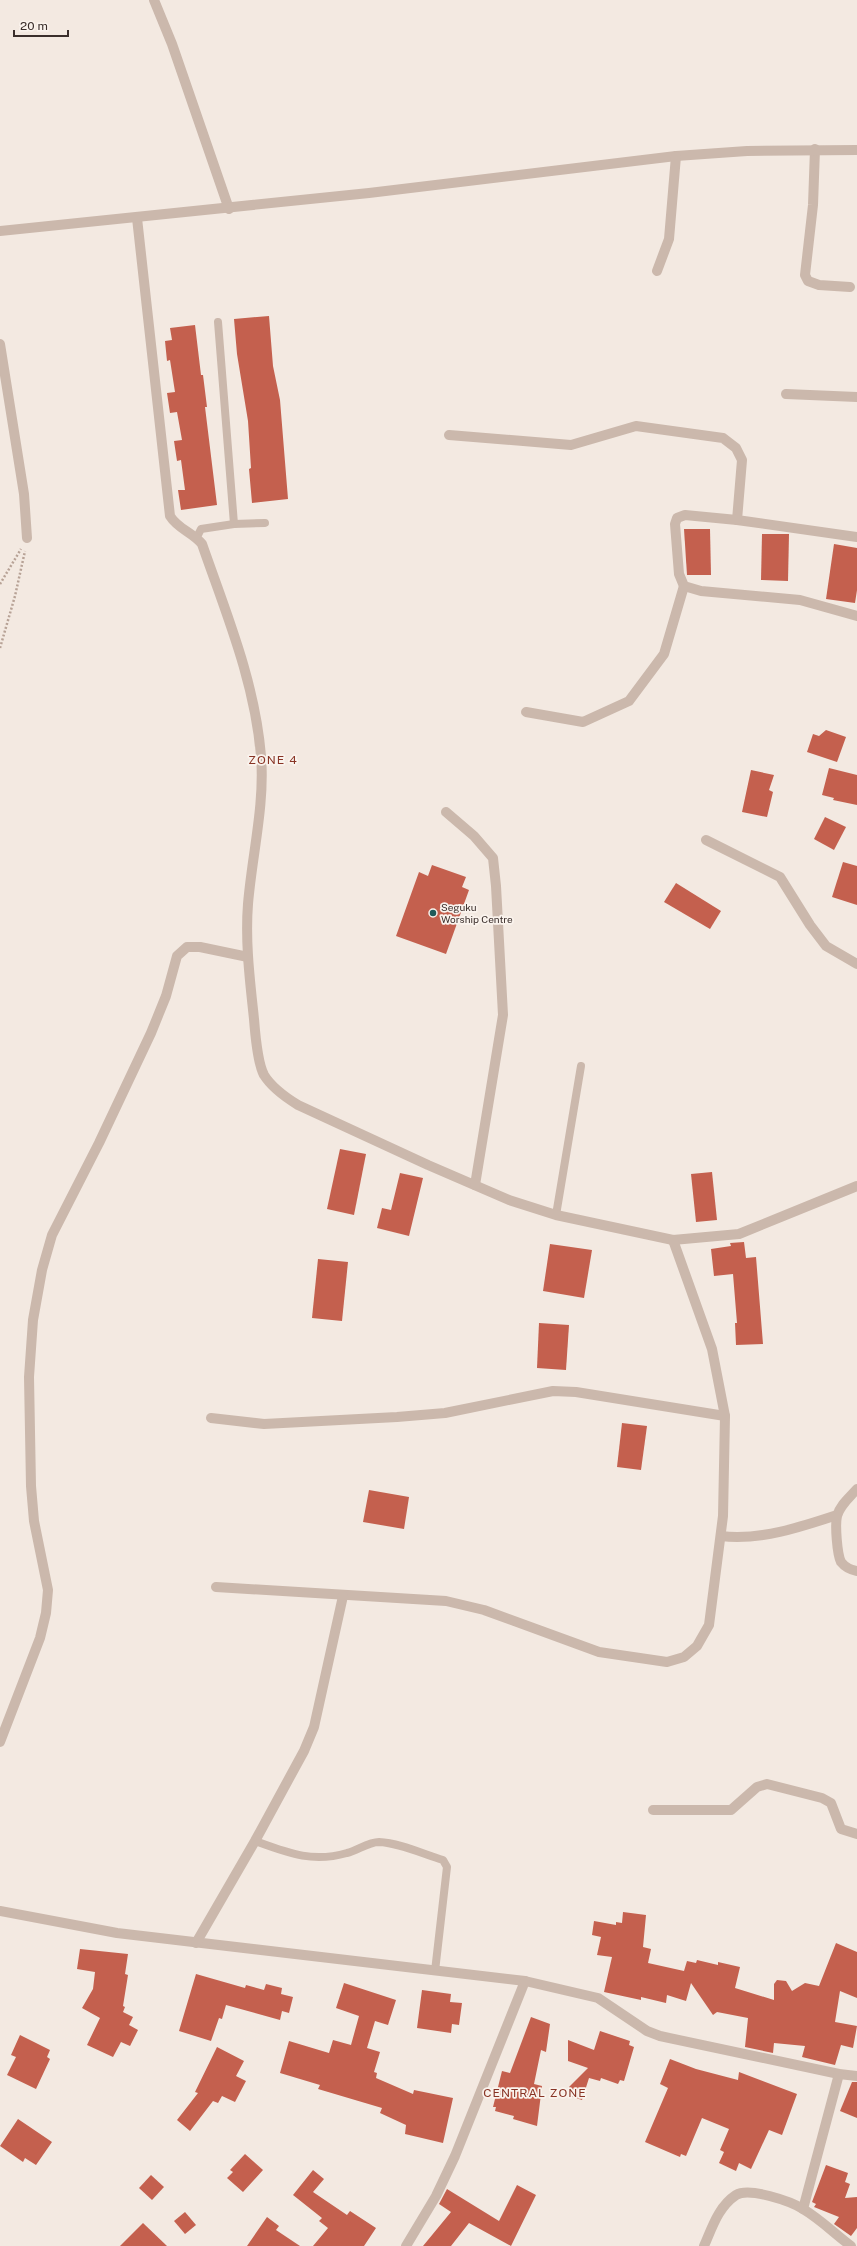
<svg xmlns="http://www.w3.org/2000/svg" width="857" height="2246" viewBox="0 0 857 2246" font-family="'Public Sans',sans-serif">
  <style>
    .building { fill: #c4604e }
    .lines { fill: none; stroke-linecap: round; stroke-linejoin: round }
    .path { stroke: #b7a296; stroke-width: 2.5; stroke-dasharray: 2 2; stroke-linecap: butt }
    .service { stroke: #cbb8ac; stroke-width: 8 }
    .minor { stroke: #cbb8ac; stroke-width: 10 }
    .poi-dot { fill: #215b5a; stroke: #faf3ed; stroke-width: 1.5 }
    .labels { text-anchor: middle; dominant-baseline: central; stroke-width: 3.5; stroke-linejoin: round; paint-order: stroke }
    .poi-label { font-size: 10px; fill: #3a2e2b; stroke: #faf3ed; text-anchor: start }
    .quarter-label { font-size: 12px; letter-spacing: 1px; fill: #883425; stroke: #faf3ed }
  </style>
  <rect width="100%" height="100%" fill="#f3e9e1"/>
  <g class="building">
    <polygon points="269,316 273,366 280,400 288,499 252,503 249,469 251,468 248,421 237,354 234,319"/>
    <polygon points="195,325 201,375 203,375 207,407 205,407 217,505 181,510 178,490 185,490 181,460 177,461 174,441 182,440 177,412 170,413 167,393 175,392 170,360 167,361 165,341 172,340 170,328"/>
    <polygon points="684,529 710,529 711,575 687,575"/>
    <polygon points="762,534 789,534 788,581 761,580"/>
    <polygon points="834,544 857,548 857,590 855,603 826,599"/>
    <polygon points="826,730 846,737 837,762 807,752 813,734 819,736"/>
    <polygon points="829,768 857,775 857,805 833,800 834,798 822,795"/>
    <polygon points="751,770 774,775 769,790 773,792 767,817 742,812"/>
    <polygon points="825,817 846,827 834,850 814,839"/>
    <polygon points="843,862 857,866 857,905 832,897"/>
    <polygon points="432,865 466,877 462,887 469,890 446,954 396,936 419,872 428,876"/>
    <polygon points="676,883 721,911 710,929 664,902"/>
    <polygon points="340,1149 366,1154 354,1215 327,1209"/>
    <polygon points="712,1172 717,1220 696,1222 691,1174"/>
    <polygon points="400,1173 423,1178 409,1236 377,1228 382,1208 391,1210"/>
    <polygon points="744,1242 746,1258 756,1257 763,1344 736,1345 735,1323 737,1323 733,1274 714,1276 711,1249 731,1246 730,1243"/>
    <polygon points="550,1244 592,1250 584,1298 543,1291"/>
    <polygon points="318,1259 348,1262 342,1321 312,1318"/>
    <polygon points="539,1323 569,1325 566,1370 537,1368"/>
    <polygon points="622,1423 647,1426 641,1470 617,1467"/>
    <polygon points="369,1490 409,1497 404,1529 363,1522"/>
    <polygon points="623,1912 646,1915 643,1947 651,1949 648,1963 684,1971 687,1961 696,1963 697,1960 718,1965 718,1962 740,1967 735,1988 774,2000 774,1984 777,1980 786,1981 792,1991 805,1983 819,1986 836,1943 857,1952 857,1998 840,1991 835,2022 857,2026 853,2048 841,2045 835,2065 802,2057 805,2046 774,2043 773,2053 745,2047 748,2018 717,2012 713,2015 691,1983 686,2001 667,1995 666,2003 641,1997 641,2000 604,1992 612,1957 597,1955 601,1937 592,1935 594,1921 616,1925 616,1922 622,1923"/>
    <polygon points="80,1949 128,1954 125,1974 128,1975 123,2006 125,2007 123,2012 133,2017 129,2025 138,2030 130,2046 121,2042 113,2057 87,2045 100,2018 82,2008 93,1989 95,1972 77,1969"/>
    <polygon points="196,1974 245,1988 246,1985 264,1990 266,1984 282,1988 281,1994 293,1997 289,2013 282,2011 280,2020 226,2005 222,2019 219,2018 211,2041 179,2031"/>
    <polygon points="344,1983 396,2000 388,2025 375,2021 367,2048 380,2052 374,2072 377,2073 376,2078 413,2094 414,2090 453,2098 443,2143 405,2134 406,2125 380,2113 382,2108 318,2089 320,2085 280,2073 289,2041 329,2053 333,2040 351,2045 359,2016 336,2008"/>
    <polygon points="422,1990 451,1994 450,2002 462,2003 459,2025 452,2024 451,2033 417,2028"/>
    <polygon points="531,2017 550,2024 546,2052 541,2050 534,2084 542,2086 537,2126 513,2119 514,2116 495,2111 496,2107 493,2107 502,2071 510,2073"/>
    <polygon points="600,2031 630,2041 629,2045 634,2047 624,2081 620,2080 618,2084 601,2078 600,2081 589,2078 582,2100 570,2096 569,2087 588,2068 568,2061 568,2040 594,2050"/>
    <polygon points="20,2035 50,2050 47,2057 50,2059 36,2089 7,2075 16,2057 11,2055"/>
    <polygon points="217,2047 244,2061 236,2076 246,2081 235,2102 222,2096 218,2103 213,2101 190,2131 177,2120 198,2093 195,2092"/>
    <polygon points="670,2059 696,2069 738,2080 739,2072 797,2094 782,2135 769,2130 751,2169 739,2163 736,2171 719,2163 724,2152 720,2150 729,2129 702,2118 686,2156 681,2154 680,2157 645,2142 668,2088 660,2084"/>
    <polygon points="852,2082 857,2082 857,2118 840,2111"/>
    <polygon points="18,2119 52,2142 36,2165 25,2158 23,2162 0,2146"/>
    <polygon points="245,2154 263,2170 243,2192 227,2178 233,2172 230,2170"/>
    <polygon points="826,2165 848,2173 845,2182 850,2184 845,2198 857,2197 857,2228 851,2236 834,2224 839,2217 814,2207 816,2204 812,2202"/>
    <polygon points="313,2170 324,2179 313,2192 347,2215 350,2211 376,2228 364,2246 313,2246 328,2228 319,2221 322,2218 293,2195"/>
    <polygon points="151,2175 164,2187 152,2200 139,2188"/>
    <polygon points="517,2185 536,2195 511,2246 469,2223 451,2246 423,2246 451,2212 439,2204 447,2189 499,2221"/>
    <polygon points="185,2212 196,2225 185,2234 174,2221"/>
    <polygon points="267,2217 279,2226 276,2230 300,2246 247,2246"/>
    <polygon points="143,2223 167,2246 120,2246"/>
  </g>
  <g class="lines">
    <g class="path">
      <polyline points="0,584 21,549"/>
      <polyline points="0,648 15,596 25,551"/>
    </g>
    <g class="service">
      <polyline points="218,322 234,524"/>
      <polyline points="197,537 201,529 234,524 265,523"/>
      <polyline points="556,1215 581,1066"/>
      <path d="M255 1841C288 1853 312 1863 347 1853 357 1851 368 1842 379 1842 400 1843 423 1854 443 1860L447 1867 435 1971"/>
    </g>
    <g class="minor">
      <polyline points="154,0 172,44 229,209"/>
      <polyline points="815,149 813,205 805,275 808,281 819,285 850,287"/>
      <path d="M137 218 170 516C178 529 192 532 202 544 226 613 255 682 261 756 265 805 252 855 248 904 245 942 250 981 254 1019 255 1032 258 1064 264 1075 272 1088 285 1097 298 1105L428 1165 509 1200 556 1215 673 1240 739 1234 857 1186"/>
      <polyline points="0,231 369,193 676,156 747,151 857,150"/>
      <polyline points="657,271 669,239 676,156"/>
      <polyline points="0,344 24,494 27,538"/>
      <polyline points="786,394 857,397"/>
      <polyline points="449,435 571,445 636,426 723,438 736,448 742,460 737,520 857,537"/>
      <polyline points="737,520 685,515 677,518 675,524 679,574 684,586 701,591 800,600 857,616"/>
      <polyline points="526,712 583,722 629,701 664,654 684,586"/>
      <polyline points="446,812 474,836 493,858 496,886 503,1015 475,1185"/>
      <polyline points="706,840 780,877 810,925 826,946 857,964"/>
      <polyline points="211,1418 264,1424 397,1417 445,1413 553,1391 576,1392 725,1416"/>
      <path d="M857 1489C850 1497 840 1505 837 1516 835 1525 837 1554 841 1562 845 1567 851 1570 857 1571"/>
      <path d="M721 1536C759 1541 801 1527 837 1515"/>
      <polyline points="216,1587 446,1601 484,1610 599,1652 667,1662 684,1657 697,1646 709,1625 723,1516 725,1416 712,1349 673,1240"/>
      <polyline points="0,1742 40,1638 46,1613 48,1590 34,1521 31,1486 29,1377 33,1320 42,1270 52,1235 99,1143 151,1033 166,996 177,956 187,947 200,947 248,957"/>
      <polyline points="653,1810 731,1810 757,1787 767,1784 822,1798 831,1803 841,1829 857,1834"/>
      <polyline points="0,1911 117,1933 525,1981 598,1998 647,2031 660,2036 839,2074 857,2076"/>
      <polyline points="196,1943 255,1841 304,1751 314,1727 343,1596"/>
      <polyline points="803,2209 839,2074"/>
      <polyline points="406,2246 436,2196 455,2156 525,1981"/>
      <path d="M704 2246C712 2228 718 2207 736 2195 749 2187 790 2201 803 2209 820 2219 835 2234 851 2246"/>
    </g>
  </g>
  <circle class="poi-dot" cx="433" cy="913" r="4"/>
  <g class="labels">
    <g class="poi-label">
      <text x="441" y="907">Seguku<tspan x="441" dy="12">Worship Centre</tspan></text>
    </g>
    <g class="quarter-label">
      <text x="273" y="760">ZONE 4</text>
      <text x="535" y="2093">CENTRAL ZONE</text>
    </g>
  </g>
  <path d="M14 30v6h54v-6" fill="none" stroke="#3a2e2b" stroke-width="2"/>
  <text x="20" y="30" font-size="12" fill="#3a2e2b" stroke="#faf3ed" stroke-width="3" paint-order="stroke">20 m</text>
</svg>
